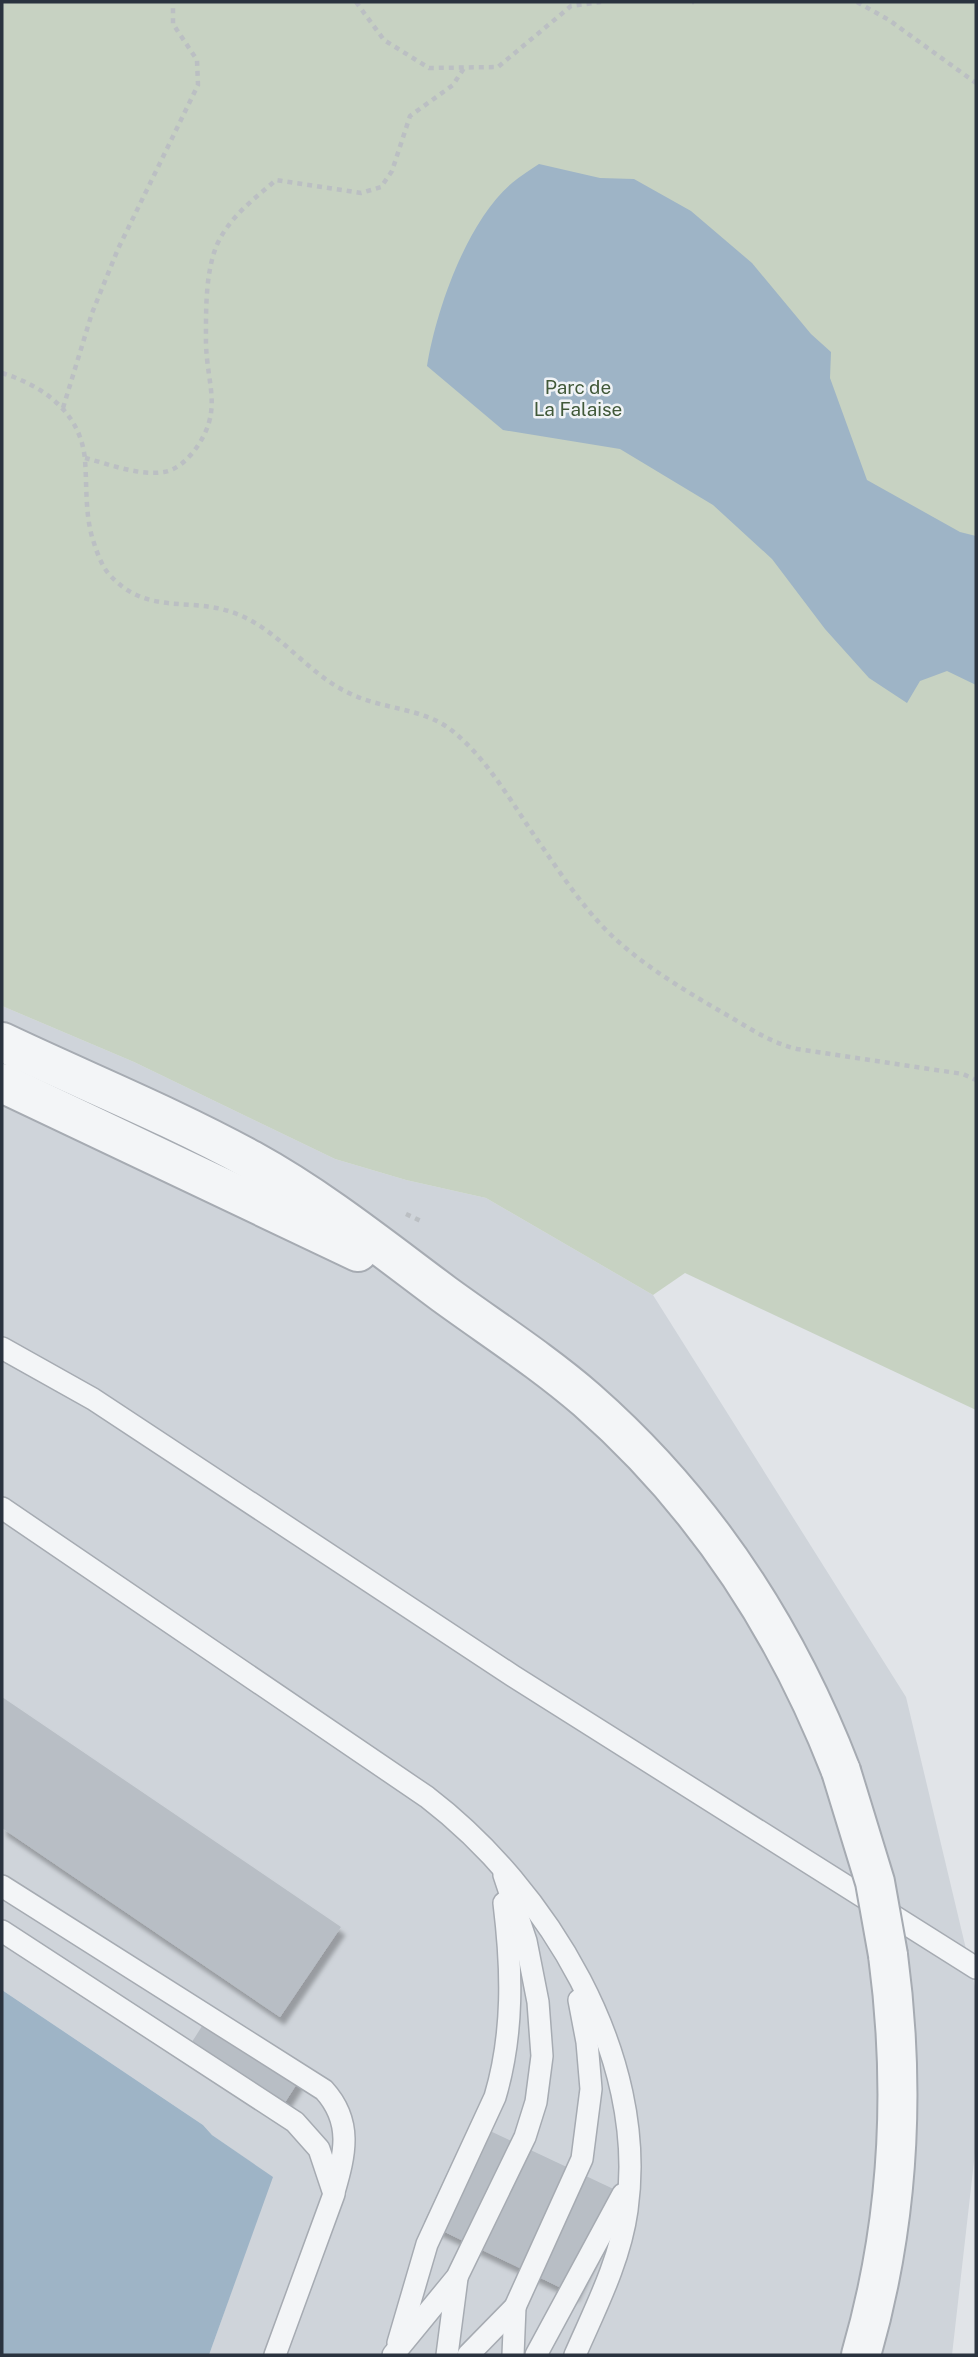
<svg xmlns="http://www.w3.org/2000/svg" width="978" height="2357" viewBox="0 0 978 2357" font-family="'Public Sans',sans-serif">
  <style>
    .built { fill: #cfd4da }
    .green { fill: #c7d2c2 }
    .water { fill: #9eb4c6 }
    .building { fill: #b8bec5; filter: url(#shadow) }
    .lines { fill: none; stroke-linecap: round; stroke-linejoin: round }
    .lane-casing { stroke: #a6abb2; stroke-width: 24 }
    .street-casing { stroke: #a6abb2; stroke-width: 42 }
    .path { stroke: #bbbfc3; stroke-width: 4.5; stroke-dasharray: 5 5; stroke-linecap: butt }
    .lane { stroke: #f3f5f7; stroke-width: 21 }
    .street { stroke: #f3f5f7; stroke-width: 38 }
    .street-bridge-casing { stroke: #a6abb2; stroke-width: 42; stroke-linecap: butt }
    .street-bridge { stroke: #f3f5f7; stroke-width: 38 }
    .labels { text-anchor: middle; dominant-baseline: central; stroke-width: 5; stroke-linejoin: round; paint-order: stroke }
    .park-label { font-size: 19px; fill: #415939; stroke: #f0f3f6 }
  </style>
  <defs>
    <filter id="shadow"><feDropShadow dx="4.5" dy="8" stdDeviation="2" flood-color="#0004"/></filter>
  </defs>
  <rect width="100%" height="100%" fill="#e1e4e8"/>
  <polygon class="built" points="2,1006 134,1062 335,1159 406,1180 486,1198 653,1295 906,1697 976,1991 976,2144 952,2355 209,2355 272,2177 212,2135 203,2125 2,1990"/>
  <polygon class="green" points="2,2 976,2 976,1410 685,1273 653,1295 486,1198 406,1180 335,1159 134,1062 2,1006"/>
  <g class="water">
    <path d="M539 164 600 178 634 179 691 211 752 263 811 334 831 352 830 378 867 480 960 532 976 536V685L947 671 920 681 907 703 869 678 825 629 772 559 713 505 620 449 503 430 427 366C436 310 467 221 512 183 520 176 530 170 539 164Z"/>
    <polygon points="2,1990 203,2125 212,2135 273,2177 209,2355 2,2355"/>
  </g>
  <g class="building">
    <polygon points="2,1697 341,1927 280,2017 2,1828"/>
    <polygon points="213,2009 305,2071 282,2107 190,2045"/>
    <polygon points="471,2122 622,2193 574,2294 424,2222"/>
  </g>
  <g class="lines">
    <g class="lane-casing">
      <g id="lane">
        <polyline points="2,1348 93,1399 513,1676 976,1968"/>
        <path d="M2 1508 427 1797C547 1889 649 2055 627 2210 620 2261 595 2309 575 2355"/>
        <path d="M2 1886 324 2090C353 2122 345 2154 334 2192"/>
        <polyline points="2,1931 295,2122 319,2149 334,2194 275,2355"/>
        <path d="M398 2343 427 2244 495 2097C514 2033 512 1968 504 1903"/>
        <polyline points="393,2355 457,2277 525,2137 536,2102 542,2056 538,2002 526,1941 504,1875"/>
        <polyline points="447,2355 457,2278"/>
        <polyline points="468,2355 515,2307 582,2159 591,2089 587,2042 579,2000"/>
        <polyline points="513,2355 515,2307"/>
        <polyline points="536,2355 623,2194"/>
      </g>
    </g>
    <g class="street-casing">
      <g id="street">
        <path d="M2 1042C84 1081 171 1116 251 1160 320 1198 381 1247 444 1294 492 1329 542 1361 587 1400 702 1501 786 1629 841 1771"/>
        <polyline points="2,1083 358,1252"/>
        <path d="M861 2355C899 2224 906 2090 888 1955"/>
      </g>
    </g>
    <g class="path">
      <polyline points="356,2 384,40 429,68 498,67 571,6 601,2"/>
      <polyline points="692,2 694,2"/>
      <polyline points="857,2 889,20 976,83"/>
      <path d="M2 373C44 386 81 413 85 460 87 486 85 511 92 537 96 549 100 563 108 573 147 618 190 595 237 614 282 632 308 675 351 694 382 709 422 708 450 729 489 759 515 809 543 848 563 877 583 907 608 932 644 967 689 993 732 1018 754 1031 772 1043 797 1049L963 1074 976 1080"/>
      <polyline points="63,408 92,313 118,249 198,85 197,60 173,24 173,2"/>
      <path d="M85 458C109 464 138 476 164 472 176 470 186 461 194 451 224 411 207 387 206 343 206 313 205 276 216 247 228 218 253 200 276 180L361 193 381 187 392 171 410 116 453 85 464 68"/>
      <polyline points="406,1214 423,1222"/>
    </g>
    <use href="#lane" class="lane"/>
    <use href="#street" class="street"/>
    <g class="street-bridge-casing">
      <polyline id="street-bridge" points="841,1771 875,1882 888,1955"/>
    </g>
    <use href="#street-bridge" class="street-bridge"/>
  </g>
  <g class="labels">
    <g class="park-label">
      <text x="578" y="387">Parc de<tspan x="578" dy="22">La Falaise</tspan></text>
    </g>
  </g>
  <rect width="978" height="2357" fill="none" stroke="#2a333f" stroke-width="7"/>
</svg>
